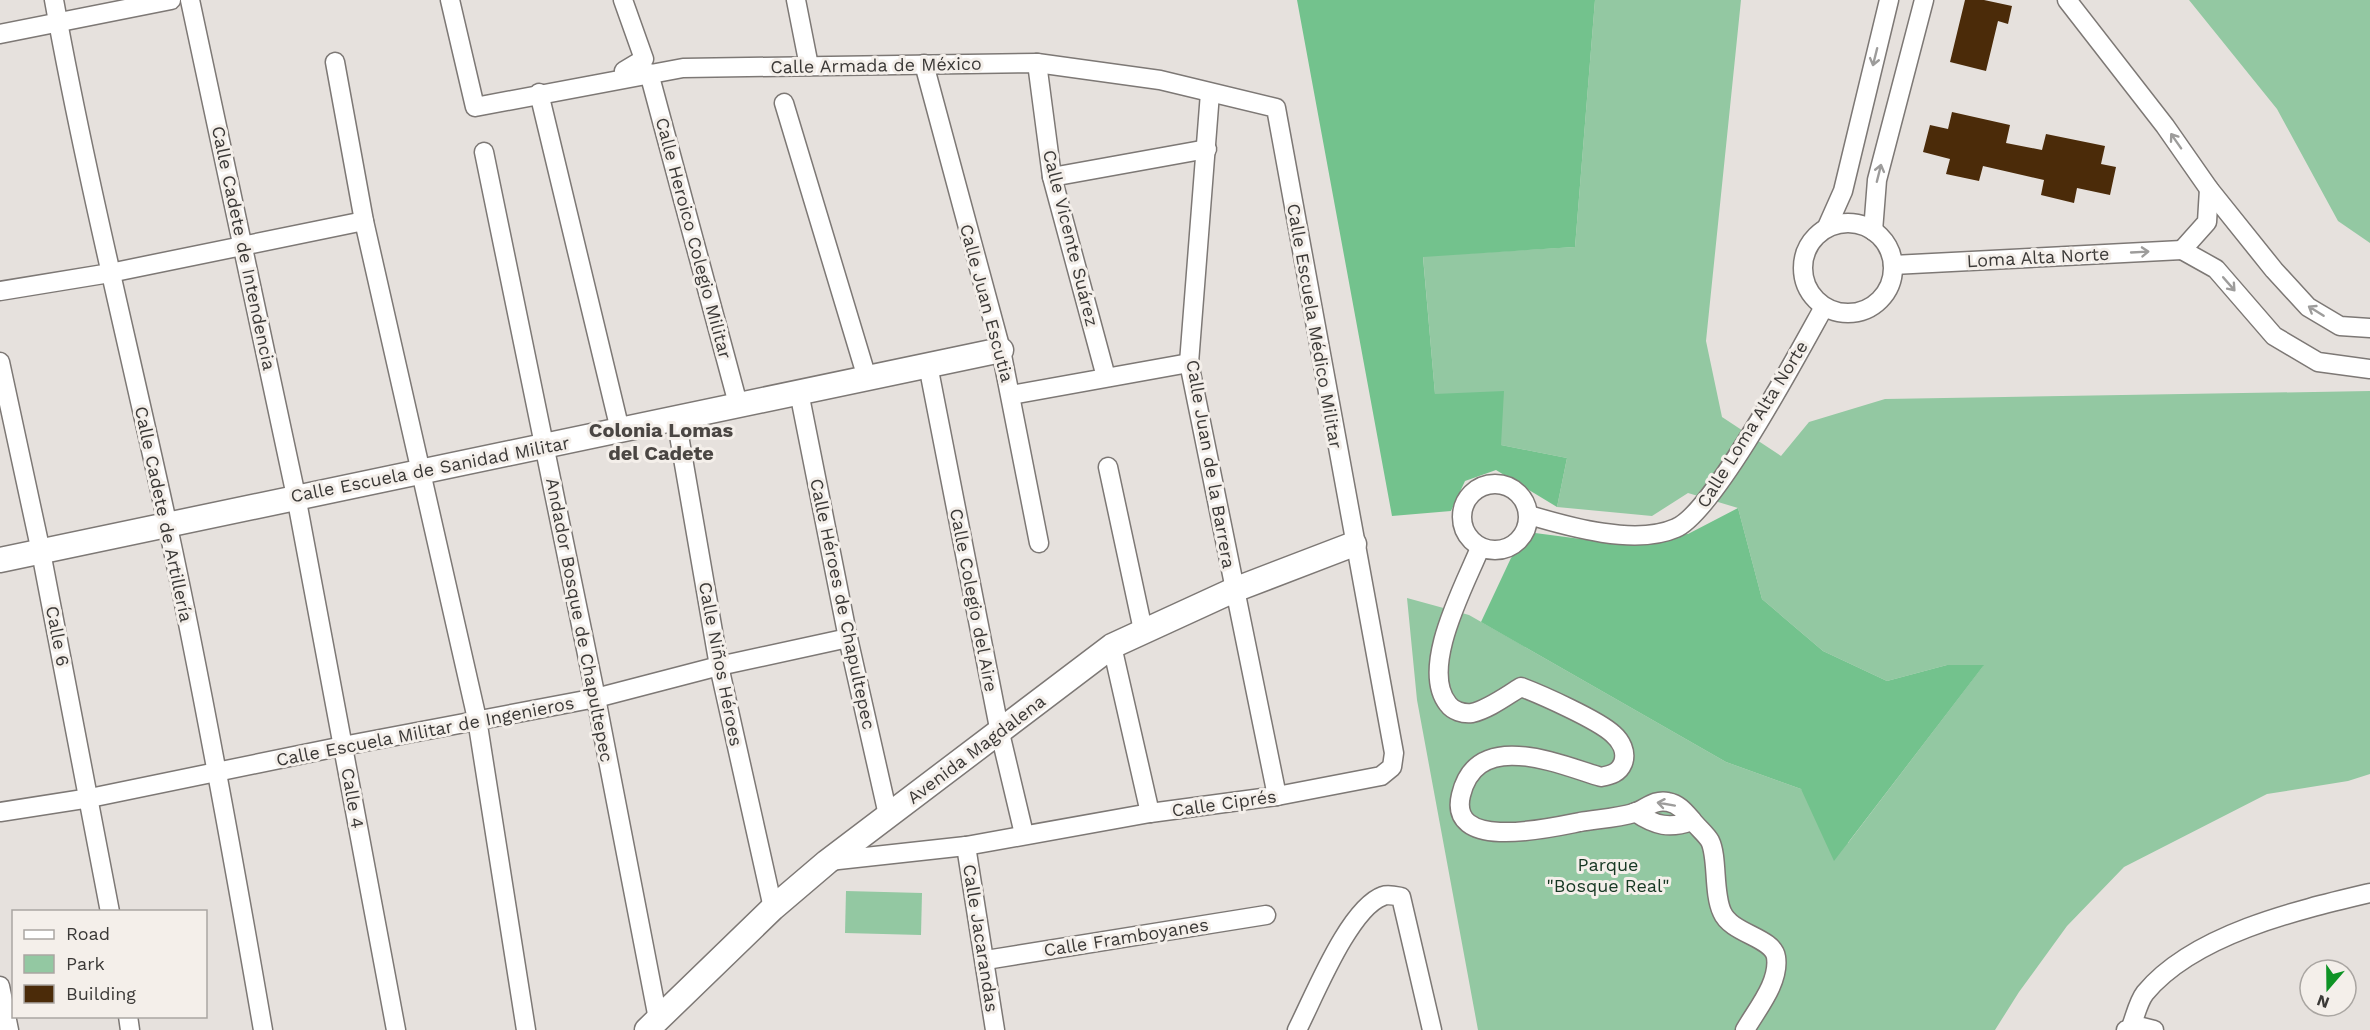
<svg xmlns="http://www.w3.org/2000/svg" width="2370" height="1030" viewBox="0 0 2370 1030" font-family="'Work Sans',sans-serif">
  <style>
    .green { fill: #93c8a2 }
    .forest { fill: #73c28d }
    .building { fill: #4b2b09 }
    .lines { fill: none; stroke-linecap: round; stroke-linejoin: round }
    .street-casing { stroke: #7d7875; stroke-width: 21 }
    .secondary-casing { stroke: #7d7875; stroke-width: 27 }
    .street { stroke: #fff; stroke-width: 18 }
    .secondary { stroke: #fff; stroke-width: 24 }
    .oneway { stroke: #9d9c9b }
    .labels { text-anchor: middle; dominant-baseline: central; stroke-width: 6; stroke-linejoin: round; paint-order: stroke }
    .street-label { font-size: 18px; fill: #3b3937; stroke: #f4efea }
    .park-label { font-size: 18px; fill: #153722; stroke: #f4efea }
    .neighbourhood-label { font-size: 20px; font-weight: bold; fill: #4a4643; stroke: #f4efea }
  </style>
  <rect width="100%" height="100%" fill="#e6e1dd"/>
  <g class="green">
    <polygon points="1595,0 1741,0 1706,341 1722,417 1781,456 1809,422 1885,399 2370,391 2370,774 2348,781 2267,794 2124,867 2067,926 2019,992 1995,1030 1478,1030 1417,700 1407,598 1469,615 1726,762 1801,789 1848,843 1983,666 1947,665 1887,681 1823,651 1762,599 1738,508 1688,493 1652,516 1557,507 1567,458 1501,445 1435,394 1423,256 1575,247"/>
    <polygon points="2189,0 2370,0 2370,243 2338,221 2277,109"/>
    <polygon points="846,891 922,893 921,935 845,933"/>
  </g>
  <g class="forest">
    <polygon points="1297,0 1595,0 1575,247 1423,257 1435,394 1504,391 1501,445 1567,458 1557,507 1496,470 1465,481 1451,511 1392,516"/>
    <polygon points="1738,508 1762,599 1823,651 1887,681 1947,665 1984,665 1834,861 1801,789 1726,762 1481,622 1511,558 1535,533 1604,542 1688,534"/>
  </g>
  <g class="building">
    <polygon points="1965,0 1984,0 2012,6 2008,24 1998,21 1986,71 1950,62"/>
    <polygon points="1952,112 2010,125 2006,143 2042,150 2046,134 2105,146 2101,164 2116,167 2110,195 2077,188 2074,203 2041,195 2044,180 1983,166 1979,181 1946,174 1950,159 1923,152 1930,125 1948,129"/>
  </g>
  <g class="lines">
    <g class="street-casing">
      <g id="street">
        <path d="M54 0C86 177 130 351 168 527 204 694 234 862 263 1030"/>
        <polyline points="190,0 296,496 396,1030"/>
        <polyline points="450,0 475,107 683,68 1037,63 1160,80 1276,108 1394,753 1392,767 1381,776 1277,796 1150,813 966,846 829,861"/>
        <polyline points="623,0 644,59 624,71 626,77"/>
        <polyline points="796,0 809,66"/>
        <polyline points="2067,0 2165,126 2209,189 2274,270 2308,307 2340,326 2370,328"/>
        <polyline points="0,34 171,0"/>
        <polyline points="335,62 364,221 477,719 526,1030"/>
        <polyline points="1037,63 1052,177 1106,377"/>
        <polyline points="924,64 1001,350 1039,543"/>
        <polyline points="649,73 738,404"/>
        <polyline points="539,93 620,430"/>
        <polyline points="1210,93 1189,363 1277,796"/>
        <polyline points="784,103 867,378"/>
        <polyline points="484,152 596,698 658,1019"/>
        <polyline points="1052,177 1207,149"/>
        <circle cx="1848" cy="268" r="45"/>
        <polyline points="1827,227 1843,191 1889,0"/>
        <polyline points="1873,231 1877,180 1924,0"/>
        <polyline points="2182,250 2216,269 2274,336 2318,362 2370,369"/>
        <polyline points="2182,250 2207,222 2209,189"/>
        <polyline points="1893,265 2182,250"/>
        <polyline points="0,291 110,273 364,221"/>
        <polyline points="0,362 41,552 110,912"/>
        <polyline points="928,365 1000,733 1024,834"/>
        <polyline points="799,392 848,638 888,815"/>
        <polyline points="1011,395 1189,363"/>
        <polyline points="676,418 719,666 773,908"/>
        <polyline points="1108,467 1143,630"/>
        <circle cx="1495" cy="517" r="33"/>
        <path d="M1529 515C1569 527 1636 546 1676 528 1714 512 1800 350 1824 307"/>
        <path d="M1480 548C1465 585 1419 668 1448 704 1453 711 1463 714 1472 713 1489 709 1506 696 1521 687 1542 695 1598 720 1613 734 1621 741 1627 752 1623 763 1619 773 1611 775 1601 777 1558 764 1477 728 1461 795 1447 853 1554 827 1580 822 1598 819 1617 818 1634 813 1646 809 1654 799 1668 802 1679 804 1685 812 1692 820 1697 827 1706 834 1710 841 1718 857 1713 893 1722 912 1731 934 1773 937 1776 957 1780 982 1757 1009 1745 1030"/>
        <polyline points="1112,646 1150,813"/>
        <polyline points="0,812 90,798 343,746 596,698 719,666 848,638"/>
        <path d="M1635 812C1655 826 1670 829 1692 821"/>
        <polyline points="966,846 995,1030"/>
        <polyline points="986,960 1266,915"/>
        <polyline points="0,986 9,1030"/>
        <polyline points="128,1016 130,1030"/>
        <path d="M2131 1027C2135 1017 2138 1002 2145 993 2194 934 2298 910 2370 893"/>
        <path d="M1297 1030C1314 997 1349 908 1383 896 1388 894 1396 896 1401 897L1432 1030"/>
        <polyline points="2126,1030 2142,1027 2154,1030"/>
      </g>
    </g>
    <g class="secondary-casing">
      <g id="secondary">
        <polyline points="0,560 1001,350"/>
        <polyline points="647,1030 773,908 827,862 1112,646 1234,590 1354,544"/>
      </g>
    </g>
    <use href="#street" class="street"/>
    <use href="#secondary" class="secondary"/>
  </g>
  <defs><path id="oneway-shaft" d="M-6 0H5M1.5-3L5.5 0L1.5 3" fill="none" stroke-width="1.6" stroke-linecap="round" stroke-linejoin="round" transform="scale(1.5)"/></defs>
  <g class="oneway">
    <use href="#oneway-shaft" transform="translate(1875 57) rotate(104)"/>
    <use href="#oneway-shaft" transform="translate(2176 141) rotate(-125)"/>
    <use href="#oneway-shaft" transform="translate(1879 173) rotate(-76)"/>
    <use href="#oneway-shaft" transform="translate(2140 252) rotate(-3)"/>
    <use href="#oneway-shaft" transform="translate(2229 284) rotate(49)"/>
    <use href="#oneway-shaft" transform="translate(2316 311) rotate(-148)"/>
    <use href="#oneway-shaft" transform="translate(1666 804) rotate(-170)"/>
  </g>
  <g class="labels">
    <g class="street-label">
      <text transform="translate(876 65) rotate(-1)">Calle Armada de México</text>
      <text transform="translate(694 238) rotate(75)">Calle Heroico Colegio Militar</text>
      <text transform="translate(1071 238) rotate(76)">Calle Vicente Suárez</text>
      <text transform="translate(244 248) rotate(78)">Calle Cadete de Intendencia</text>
      <text transform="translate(2038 257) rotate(-3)">Loma Alta Norte</text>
      <text transform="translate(987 303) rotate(75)">Calle Juan Escutia</text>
      <text transform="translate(1315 326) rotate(80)">Calle Escuela Médico Militar</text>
      <text transform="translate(1752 424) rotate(-58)">Calle Loma Alta Norte</text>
      <text transform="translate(1211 464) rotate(80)">Calle Juan de la Barrera</text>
      <text transform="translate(430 469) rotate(-11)">Calle Escuela de Sanidad Militar</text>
      <text transform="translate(164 514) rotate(78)">Calle Cadete de Artillería</text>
      <text transform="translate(974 600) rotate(79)">Calle Colegio del Aire</text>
      <text transform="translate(843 604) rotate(78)">Calle Héroes de Chapultepec</text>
      <text transform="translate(580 620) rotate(79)">Andador Bosque de Chapultepec</text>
      <text transform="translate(58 636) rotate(79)">Calle 6</text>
      <text transform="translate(721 664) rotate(79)">Calle Niños Héroes</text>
      <text transform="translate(425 731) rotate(-11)">Calle Escuela Militar de Ingenieros</text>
      <text transform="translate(976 749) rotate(-37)">Avenida Magdalena</text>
      <text transform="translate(353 798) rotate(80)">Calle 4</text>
      <text transform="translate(1224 803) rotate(-8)">Calle Ciprés</text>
      <text transform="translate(1126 937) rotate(-9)">Calle Framboyanes</text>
      <text transform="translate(981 938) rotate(81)">Calle Jacarandas</text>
    </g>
    <g class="park-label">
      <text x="1608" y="864">Parque<tspan x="1608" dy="21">"Bosque Real"</tspan></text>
    </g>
    <g class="neighbourhood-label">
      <text x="661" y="430">Colonia Lomas<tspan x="661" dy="23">del Cadete</tspan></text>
    </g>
  </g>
  <rect x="12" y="910" width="195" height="108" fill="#f4efea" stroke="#aaa6a2" stroke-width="1.5"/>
  <rect x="24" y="930" width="30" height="9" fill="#ffffff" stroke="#aaa6a2" stroke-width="1.5"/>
  <text x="66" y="940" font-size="18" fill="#3b3937">Road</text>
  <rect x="24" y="955" width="30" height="18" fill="#93c8a2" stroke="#aaa6a2" stroke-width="1.5"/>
  <text x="66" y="970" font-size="18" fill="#3b3937">Park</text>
  <rect x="24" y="985" width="30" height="18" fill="#4b2b09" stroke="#aaa6a2" stroke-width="1.5"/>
  <text x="66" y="1000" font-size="18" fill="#3b3937">Building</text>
  <g transform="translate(2328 988) rotate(200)"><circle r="28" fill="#f4efea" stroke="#aaa6a2" stroke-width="1.5"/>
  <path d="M0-4.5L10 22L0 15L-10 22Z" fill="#0e9325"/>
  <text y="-9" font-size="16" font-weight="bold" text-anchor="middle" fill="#3b3937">N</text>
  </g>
</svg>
